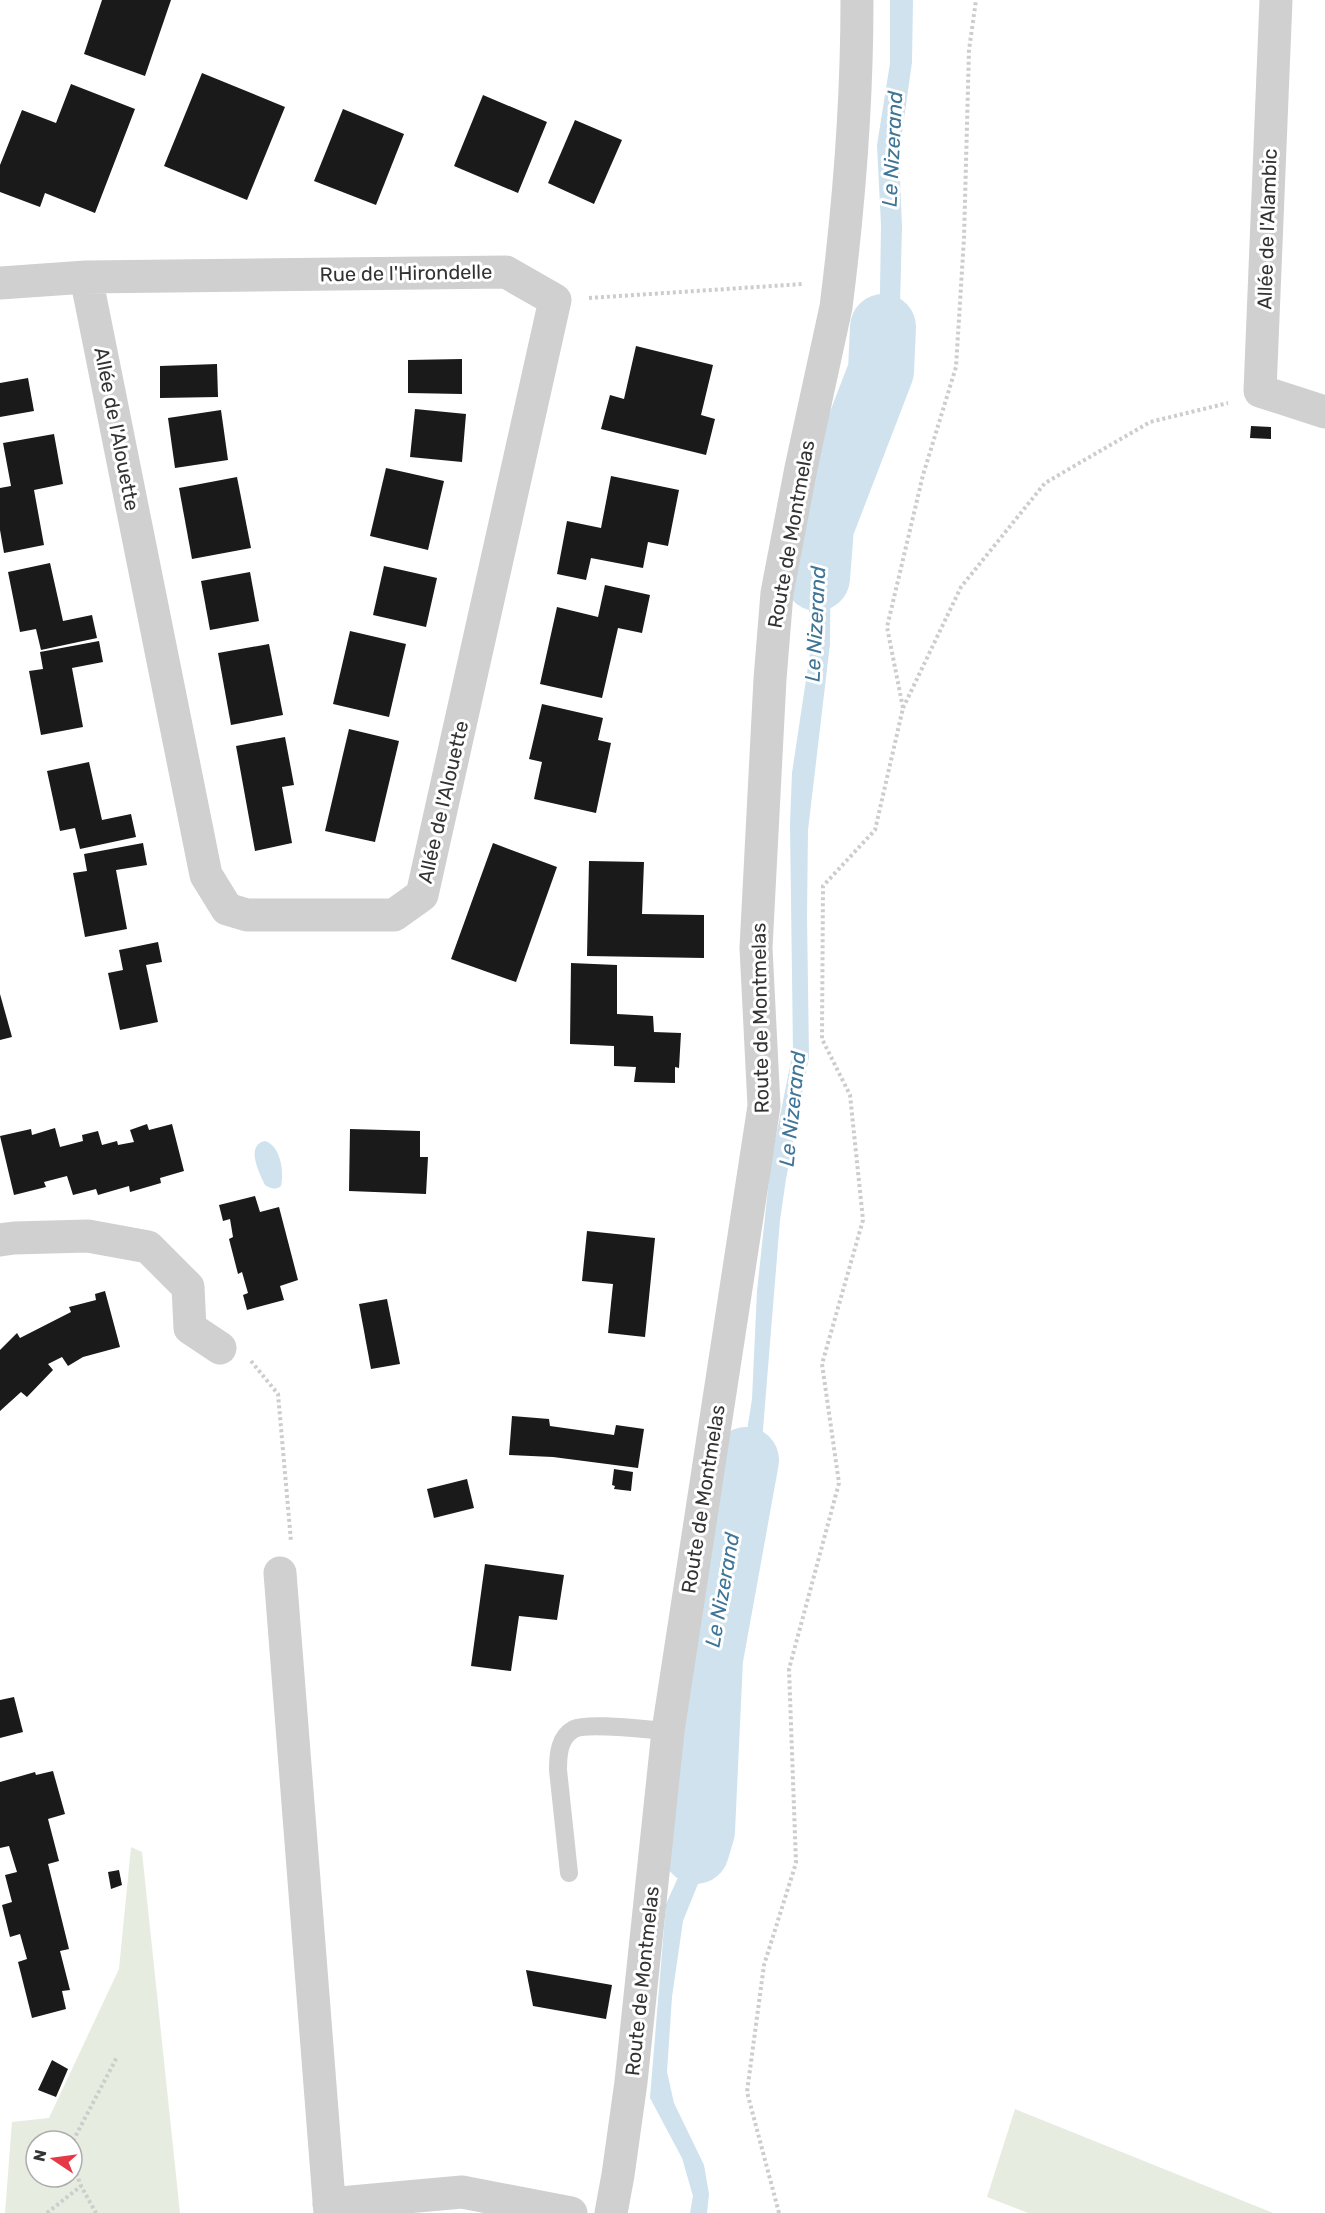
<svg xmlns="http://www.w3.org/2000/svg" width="1325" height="2213" viewBox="0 0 1325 2213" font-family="Rubik,sans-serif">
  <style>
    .green { fill: #e6ecdf; fill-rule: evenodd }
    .water { fill: #cfe2ee }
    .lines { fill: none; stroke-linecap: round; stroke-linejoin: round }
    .river { stroke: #cfe2ee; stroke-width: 66 }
    .building { fill: #1a1a1a }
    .path { stroke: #cdcdcd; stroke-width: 4; stroke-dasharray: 3 3; stroke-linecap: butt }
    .service { stroke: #d0d0d0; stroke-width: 18 }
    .minor { stroke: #d0d0d0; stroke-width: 33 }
    .tertiary { stroke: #d0d0d0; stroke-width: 33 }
    .labels { text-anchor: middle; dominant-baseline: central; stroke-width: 6; stroke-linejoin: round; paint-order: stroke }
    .street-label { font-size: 20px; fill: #333; stroke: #fff }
    .water-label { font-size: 21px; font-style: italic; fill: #3f7597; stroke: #fff }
  </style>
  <rect width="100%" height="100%" fill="#fff"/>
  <g class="green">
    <path d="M131 1847 142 1852 180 2213H5L12 2122 49 2118 119 1969ZM36 2141H72V2177H36Z"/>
    <polygon points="1015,2109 1273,2213 1028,2213 987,2197"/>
  </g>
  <g class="water">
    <polygon points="890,0 913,0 912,62 899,155 902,227 900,305 890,374 846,440 839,461 831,514 830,644 808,830 807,916 809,1057 786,1179 780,1220 761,1454 751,1502 727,1555 713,1648 708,1692 705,1761 715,1802 715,1834 708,1859 683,1921 672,1997 667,2072 674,2103 704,2165 709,2194 707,2213 690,2213 693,2196 682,2158 650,2098 666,1904 685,1862 693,1833 685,1748 687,1730 711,1561 729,1512 741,1469 752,1399 757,1291 771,1161 793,1051 790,824 792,773 810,653 808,541 835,422 866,377 871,364 875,342 880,292 881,225 877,145 890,63"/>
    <path d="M265 1141C281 1146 284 1172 281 1186 275 1190 271 1189 265 1185 259 1173 245 1145 265 1141Z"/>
  </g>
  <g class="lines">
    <g class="river">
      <polyline points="817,578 821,527 881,371 883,327"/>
      <polyline points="696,1851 702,1831 710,1659 746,1460"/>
    </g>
  </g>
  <g class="building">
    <polygon points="102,0 171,0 145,76 84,54"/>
    <polygon points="202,73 285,107 247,200 164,166"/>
    <polygon points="71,84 135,109 95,213 45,193 40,207 0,192 0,165 22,110 56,123"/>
    <polygon points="483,95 547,122 518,193 454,166"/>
    <polygon points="343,109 404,134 376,205 314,181"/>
    <polygon points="575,120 622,140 594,204 548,183"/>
    <polygon points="636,346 713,365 701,415 715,419 706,455 601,429 610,395 624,399"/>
    <polygon points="462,359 462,394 408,393 408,360"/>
    <polygon points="217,364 218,397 160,398 160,366"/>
    <polygon points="28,378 34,411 0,417 0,383"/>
    <polygon points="415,409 466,414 462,462 410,457"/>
    <polygon points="221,410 228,460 175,468 168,418"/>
    <polygon points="1251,426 1271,427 1271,439 1250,438"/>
    <polygon points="54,434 63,484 34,490 44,545 4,553 0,530 0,488 11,486 3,443"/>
    <polygon points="386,468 444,481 428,550 370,536"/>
    <polygon points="611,476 679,490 668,546 648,542 643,568 591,558 586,580 557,574 567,521 601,528"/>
    <polygon points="237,477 251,548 192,559 179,488"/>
    <polygon points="50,563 63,621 92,615 97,638 41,650 36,629 20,632 8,572"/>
    <polygon points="384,566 437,578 426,627 373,615"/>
    <polygon points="250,572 259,621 210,630 201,581"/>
    <polygon points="605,585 650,595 642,633 618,628 602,698 540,684 557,607 598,617"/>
    <polygon points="350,631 406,644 389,717 333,704"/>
    <polygon points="99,641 103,662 72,668 83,727 41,735 29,671 43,669 40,652"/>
    <polygon points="269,644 283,715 231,725 218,653"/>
    <polygon points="542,704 603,718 598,740 611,743 596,813 534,799 542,762 529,759"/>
    <polygon points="349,729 399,741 375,842 325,831"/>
    <polygon points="285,737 294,785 282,787 292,843 255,851 236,746"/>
    <polygon points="89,762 102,820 131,814 136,837 80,849 75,828 60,831 47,771"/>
    <polygon points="143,843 147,865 116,870 127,929 85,937 73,873 87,871 84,854"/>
    <polygon points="493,843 557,867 516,982 451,959"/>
    <polygon points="589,861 644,862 642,914 704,915 704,958 587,956"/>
    <polygon points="158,942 162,962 146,965 158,1022 120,1030 108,973 123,970 119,950"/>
    <polygon points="571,963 617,965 617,1014 653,1016 654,1032 681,1033 679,1068 675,1067 675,1083 634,1082 636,1067 614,1066 614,1046 570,1044"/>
    <polygon points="0,994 12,1037 0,1040"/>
    <polygon points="147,1124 149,1130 172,1124 184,1171 160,1178 161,1183 130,1192 129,1186 98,1195 96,1189 73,1195 67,1176 44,1182 46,1187 14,1195 0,1136 31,1129 32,1135 55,1128 60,1147 83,1141 82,1135 98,1131 102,1145 117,1141 118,1145 134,1142 130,1130"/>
    <polygon points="350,1129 420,1131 420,1157 428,1157 426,1194 349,1191"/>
    <polygon points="255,1196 260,1212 279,1207 298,1280 280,1286 284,1300 247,1310 243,1295 248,1293 242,1272 238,1274 229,1239 233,1237 230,1219 223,1221 219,1205"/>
    <polygon points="587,1231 655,1238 645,1337 608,1333 613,1284 582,1281"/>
    <polygon points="105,1291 120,1347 83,1357 68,1366 62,1357 48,1364 53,1370 27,1397 21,1392 0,1411 0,1350 17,1333 20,1338 71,1312 69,1307 96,1300 95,1294"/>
    <polygon points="387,1299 400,1364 371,1369 359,1304"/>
    <polygon points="512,1416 549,1419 550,1426 614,1435 616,1425 644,1429 638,1468 553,1457 509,1455"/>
    <polygon points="614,1469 633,1472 631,1491 614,1489 615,1486 612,1485"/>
    <polygon points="467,1479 474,1508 434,1518 427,1489"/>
    <polygon points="485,1564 564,1575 557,1620 519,1616 511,1671 471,1666"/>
    <polygon points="14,1697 23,1732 0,1738 0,1700"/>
    <polygon points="53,1771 65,1814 48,1819 59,1861 48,1864 69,1949 60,1951 70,1990 62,1991 66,2009 32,2018 18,1962 27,1959 20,1934 10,1937 2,1905 12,1902 5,1875 17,1872 9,1846 0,1848 0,1782 35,1772 36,1775"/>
    <polygon points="119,1870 122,1885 111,1889 108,1872"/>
    <polygon points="526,1970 612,1985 606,2019 533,2006"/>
    <polygon points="52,2060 68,2069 56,2097 38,2090"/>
  </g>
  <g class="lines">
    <g class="path">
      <polyline points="589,298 803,284"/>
      <polyline points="903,708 961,587 1045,483 1150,422 1228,403"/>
      <polyline points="251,1361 278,1394 291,1541"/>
      <polyline points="72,2153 74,2139 117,2057"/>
      <polyline points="72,2162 81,2186 96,2213"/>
      <polyline points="47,2213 81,2186"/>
      <polyline points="779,2213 747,2092 764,1965 796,1863 789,1669 839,1483 822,1364 863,1220 850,1095 822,1039 823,886 875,830 903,708 887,627 923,475 956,367 964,238 969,50 976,0"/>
    </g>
    <path class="service" d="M569 1873 558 1770C558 1755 559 1737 574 1729 589 1722 649 1730 668 1731"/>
    <g class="minor">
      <polyline points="1276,0 1260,391 1325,412"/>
      <polyline points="0,283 86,277 506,272 555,300 422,895 394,915 247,915 227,909 206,875 86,277"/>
      <polyline points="0,1240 14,1238 88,1236 148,1247 188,1287 190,1328 220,1348"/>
      <polyline points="280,1573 330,2213"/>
      <polyline points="329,2204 462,2192 571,2213"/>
    </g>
    <path class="tertiary" d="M611 2213 618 2175 631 2082 668 1731 764 1106 756 948 770 679 777 593 801 468 836 307C849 205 857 103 857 0"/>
  </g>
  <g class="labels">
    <g class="street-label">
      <text transform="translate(1267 229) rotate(-88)">Allée de l'Alambic</text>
      <text transform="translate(406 273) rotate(-1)">Rue de l'Hirondelle</text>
      <text transform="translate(117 429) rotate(79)">Allée de l'Alouette</text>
      <text transform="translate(791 534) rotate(-80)">Route de Montmelas</text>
      <text transform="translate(443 802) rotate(-77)">Allée de l'Alouette</text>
      <text transform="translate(760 1018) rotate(-91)">Route de Montmelas</text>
      <text transform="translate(703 1499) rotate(-81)">Route de Montmelas</text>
      <text transform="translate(642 1981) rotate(-84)">Route de Montmelas</text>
    </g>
    <g class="water-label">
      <text transform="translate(892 149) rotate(-87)">Le Nizerand</text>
      <text transform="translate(815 624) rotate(-87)">Le Nizerand</text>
      <text transform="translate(792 1109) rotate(-84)">Le Nizerand</text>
      <text transform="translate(722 1590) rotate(-80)">Le Nizerand</text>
    </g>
  </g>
  <g transform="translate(54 2159) rotate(283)"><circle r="28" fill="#ffffff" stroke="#adadad" stroke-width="1.5"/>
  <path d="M0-4.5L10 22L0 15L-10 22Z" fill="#e63946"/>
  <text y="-9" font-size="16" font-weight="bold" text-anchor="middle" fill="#333333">N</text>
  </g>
</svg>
